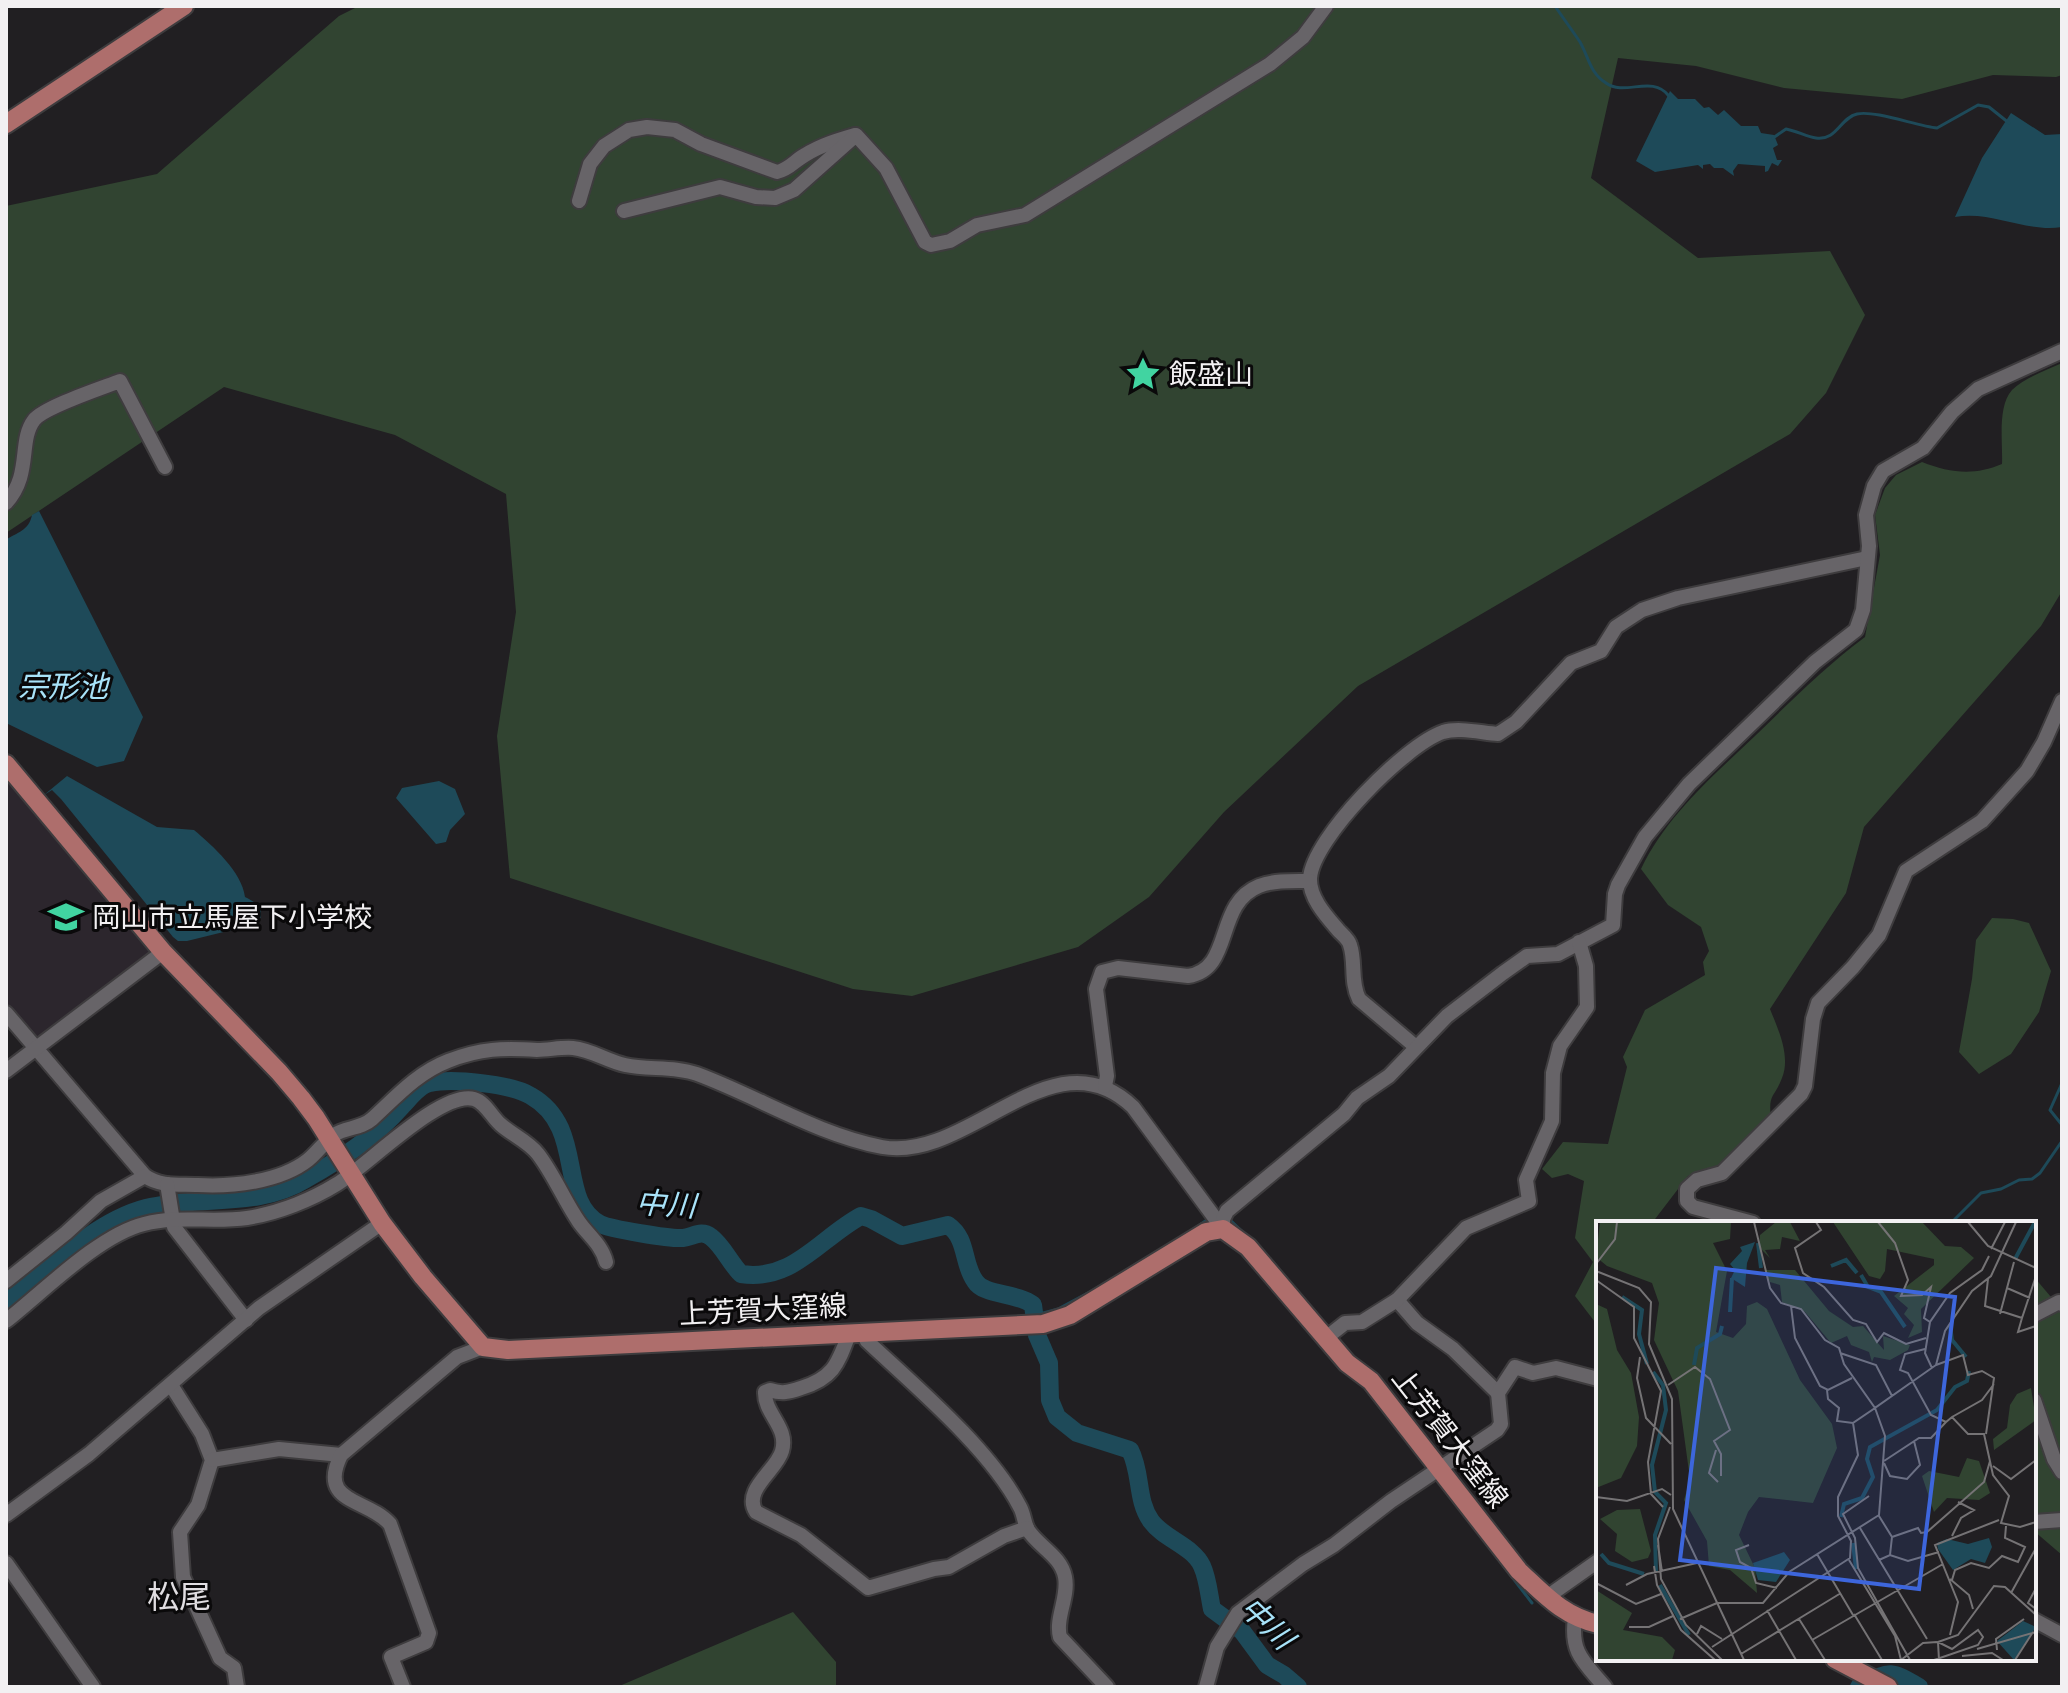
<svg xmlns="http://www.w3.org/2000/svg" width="2068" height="1693" viewBox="0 0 2068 1693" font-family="'Times New Roman','Noto Sans JP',serif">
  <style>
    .built { fill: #2c262d }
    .green { fill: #314431 }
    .water { fill: #1e4a59 }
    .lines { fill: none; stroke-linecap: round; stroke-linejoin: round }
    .stream { stroke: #1e4a59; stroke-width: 3 }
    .river { stroke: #1e4a59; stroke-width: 18 }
    .minor-casing { stroke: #3e3c3e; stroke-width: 18 }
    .major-casing { stroke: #3e3c3e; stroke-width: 22 }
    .minor { stroke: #676468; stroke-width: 14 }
    .major { stroke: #ae6e6c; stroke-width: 18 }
    .labels { text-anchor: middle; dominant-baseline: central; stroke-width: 6; stroke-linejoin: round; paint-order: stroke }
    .poi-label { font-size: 28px; fill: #f2f0f2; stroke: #0a090a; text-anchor: start }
    .street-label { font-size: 28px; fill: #f2f0f2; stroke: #0a090a }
    .water-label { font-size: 30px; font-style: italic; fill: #a8e3f9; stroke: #0a090a }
    .quarter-label { font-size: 32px; fill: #e0dde1; stroke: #0a090a }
    .inset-river { fill: none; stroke: #1e4a59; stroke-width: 4 }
    .inset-road { fill: none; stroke: #757375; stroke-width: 2 }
    .view { fill: #3d66dc; fill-opacity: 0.15; stroke: #3d66dc; stroke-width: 4 }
    .inset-edge { fill: none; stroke: #f2f0f2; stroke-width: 4 }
  </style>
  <rect width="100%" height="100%" fill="#211f22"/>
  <polygon class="built" points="6,771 152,950 151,955 41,1040 34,1039 6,1006"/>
  <g class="green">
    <polygon points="359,6 2062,6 2062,75 2056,77 1993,75 1902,99 1784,88 1696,66 1618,58 1591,178 1698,258 1830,251 1865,315 1826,393 1790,434 1358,686 1224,812 1149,897 1078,947 912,996 853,989 510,878 497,736 516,612 506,494 395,435 224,387 6,533 6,206 157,174 339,16"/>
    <path d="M2062 363V591L2041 626 1864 827 1846 893 1770 1009C1778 1029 1791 1056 1782 1078 1774 1099 1768 1093 1771 1119L1721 1164 1688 1176 1652 1223H1598V1326L1575 1296 1593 1262 1575 1238 1584 1181 1568 1174 1552 1178 1542 1169 1563 1142 1608 1144 1627 1067 1623 1057 1645 1010 1705 975 1703 962 1709 951 1701 927 1668 905 1641 869C1667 815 1713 776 1756 735 1791 701 1826 666 1865 637L1880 555 1875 515 1885 488 1896 475 1922 462C1950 473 1974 476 2002 464 2003 443 1997 407 2012 390 2024 378 2047 370 2062 363Z"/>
    <polygon points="1992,918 2013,919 2029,923 2051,971 2039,1012 2011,1054 1979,1074 1959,1052 1972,979 1976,940"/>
    <polygon points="2034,1277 2062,1310 2062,1555 2034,1531"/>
    <polygon points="793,1612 836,1662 836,1687 617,1687"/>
  </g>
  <g class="water">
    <polygon points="1670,91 1678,99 1695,99 1704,108 1709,107 1718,115 1724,110 1741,126 1758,126 1761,133 1774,135 1778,145 1773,148 1777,160 1782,160 1778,166 1772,163 1768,171 1765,172 1765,166 1738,164 1733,171 1734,176 1723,168 1714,168 1710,164 1703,165 1703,169 1698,165 1655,172 1636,161"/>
    <path d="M2011 113 2045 135 2062 134V227C2026 233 1991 210 1955 217L1982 158Z"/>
    <path d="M39 511 143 717 124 761 97 767 6 723V540C17 532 29 531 32 515Z"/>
    <path d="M67 776 157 827 194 830C213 846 242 872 245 897 255 902 264 907 260 919L252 925 187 941H178L173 937 61 799 52 790 44 795Z"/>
    <polygon points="439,781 455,789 465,814 450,830 446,842 436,844 396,798 402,788"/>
  </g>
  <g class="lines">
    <g class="stream">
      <path d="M1555 6C1563 18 1572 30 1580 42 1589 58 1590 73 1606 83 1625 97 1652 74 1669 96"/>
      <path d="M1773 138 1786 129C1797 131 1807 137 1816 138 1837 141 1840 118 1857 114 1875 110 1917 126 1937 128L1978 105 1989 107 2009 123"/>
      <polyline points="2062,1083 2050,1110 2062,1125"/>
      <polyline points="1228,1218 1246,1235"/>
      <polyline points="1951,1223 1981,1193 2001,1189 2019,1180 2032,1179 2040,1173 2062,1141"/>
      <polyline points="1194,1229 1211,1217"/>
      <polyline points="1036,1315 1058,1309 1099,1287"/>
      <polyline points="1486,1543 1532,1603"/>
    </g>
    <g class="river">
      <path d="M6 1303C46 1271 95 1221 146 1208 199 1195 257 1209 306 1179 341 1159 375 1137 402 1106 409 1099 419 1085 430 1083 452 1078 512 1084 531 1096 587 1128 556 1201 600 1224 610 1229 670 1239 683 1238 693 1237 701 1229 711 1237 723 1246 730 1263 741 1274 793 1282 820 1238 861 1216L871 1219 902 1236 948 1225C968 1239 962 1263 975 1281 984 1296 1016 1292 1033 1305L1037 1335 1049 1363 1050 1400 1057 1417 1077 1433 1130 1450C1142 1473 1136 1500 1151 1521 1164 1539 1193 1546 1202 1566 1208 1579 1209 1595 1212 1609L1242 1631 1267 1665 1284 1675 1298 1687"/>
      <path d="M1859 1687C1890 1671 1888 1669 1919 1687"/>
    </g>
    <g class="minor-casing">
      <g id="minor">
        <path d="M579 201 590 164 604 146 629 130 647 127 675 130 701 144 777 172C790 169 794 161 805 155 821 145 838 140 855 135"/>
        <polyline points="624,211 720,187 756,197 775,198 794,190 856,135 886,168 925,242 931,245 950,241 977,225 1025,215 1270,64 1303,37 1326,6"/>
        <path d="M6 503C32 475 18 441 34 420 44 407 102 388 120 381L165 467"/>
        <path d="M6 1013 145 1176C161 1187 179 1184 198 1185 232 1187 280 1182 308 1160 317 1153 324 1142 334 1135 345 1127 361 1129 372 1119 396 1097 417 1073 448 1061 481 1048 503 1048 537 1050 549 1050 561 1047 573 1048 592 1050 607 1061 625 1065 648 1070 674 1066 697 1074 759 1097 816 1134 882 1147 969 1163 1053 1030 1133 1107L1223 1229"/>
        <path d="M1416 1047 1359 999C1350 981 1356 962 1350 945 1349 940 1343 935 1339 931 1327 917 1309 898 1310 878 1313 838 1405 745 1443 732 1459 727 1482 733 1498 734L1516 722 1571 663 1601 651 1616 627 1642 610 1678 598 1867 558"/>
        <polyline points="6,1071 163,952"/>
        <path d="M1105 1086 1107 1076 1096 989 1102 972 1118 968 1188 976C1234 969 1214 904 1259 886 1274 880 1293 881 1310 881"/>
        <polyline points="167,1184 174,1227 246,1320"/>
        <polyline points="1753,1223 1693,1207 1687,1201 1687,1189 1697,1180 1722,1173 1801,1094 1805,1086 1813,1019 1818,1003 1853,967 1879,935 1906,871 1982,821 2027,771 2044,742 2062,701"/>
        <polyline points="1223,1228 1223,1219 1227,1211 1344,1114 1357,1098 1389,1076 1447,1016 1503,973 1527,956 1558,954 1613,925 1615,894 1618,885 1645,837 1689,784 1815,662 1856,630 1863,610 1869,546 1866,515 1874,486 1883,471 1923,448 1952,412 1978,389 2062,351"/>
        <polyline points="6,1281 66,1233 101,1201 145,1176"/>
        <polyline points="1397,1300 1417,1323 1453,1349 1498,1393"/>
        <polyline points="2034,1315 2059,1302 2062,1304"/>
        <path d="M6 1321C43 1292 99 1235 144 1224 178 1215 213 1223 247 1218 278 1213 311 1200 337 1184 367 1166 441 1090 474 1099 485 1102 492 1117 500 1124 512 1135 528 1141 538 1154 554 1175 564 1200 579 1222 588 1235 602 1245 606 1262"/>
        <path d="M863 1333 867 1341C915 1386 990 1449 1020 1507 1024 1514 1024 1523 1028 1530 1039 1547 1061 1556 1065 1577 1069 1597 1055 1618 1060 1637L1107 1687"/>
        <path d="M849 1334C838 1363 834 1378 801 1388 789 1392 782 1394 770 1390L765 1392C764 1414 789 1427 782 1451 777 1470 742 1490 756 1512L801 1535 868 1588 934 1569 949 1567 1004 1536 1027 1528"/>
        <polyline points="1326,1338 1345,1323 1362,1322 1397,1300 1466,1228 1529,1201 1526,1180 1552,1121 1553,1073 1560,1046 1587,1007 1586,966 1579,942"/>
        <polyline points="171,1385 202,1434 212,1460 198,1505 180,1532 183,1577 220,1658 234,1668 237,1687"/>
        <polyline points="2034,1400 2054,1459 2062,1472"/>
        <polyline points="212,1460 279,1449 341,1455"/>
        <polyline points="6,1515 89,1454 259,1308 382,1223"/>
        <polyline points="2034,1522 2062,1520"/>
        <polyline points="6,1563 93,1687"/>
        <polyline points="1547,1597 1598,1561"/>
        <path d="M1575 1618C1570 1653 1584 1662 1605 1687"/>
        <polyline points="2034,1620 2062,1635"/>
        <path d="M403 1687 391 1657 426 1642 429 1633 390 1524C367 1498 317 1504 341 1455L457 1357 483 1347"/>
        <polyline points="1206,1687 1217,1647 1238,1613 1303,1564 1334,1545 1391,1501 1497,1430 1501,1424 1498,1393 1515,1367 1533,1373 1556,1368 1598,1379"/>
      </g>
    </g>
    <g class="major-casing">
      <g id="major">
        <polyline points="6,124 184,6"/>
        <path d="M6 764 163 952 279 1072 301 1098 316 1118 382 1223 423 1277 483 1347 508 1350 1043 1324 1070 1315 1206 1232 1223 1229 1248 1247 1347 1363 1371 1381 1519 1571C1545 1595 1563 1616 1598 1624"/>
        <polyline points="1835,1659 1888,1687"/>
      </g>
    </g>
    <use href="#minor" class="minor"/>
    <use href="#major" class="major"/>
  </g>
  <defs>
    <g id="sight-bare" transform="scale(2.76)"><path d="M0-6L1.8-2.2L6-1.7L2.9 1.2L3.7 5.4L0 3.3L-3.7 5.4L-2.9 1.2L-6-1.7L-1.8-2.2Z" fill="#41d4a1" stroke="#0a090a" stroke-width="2.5" paint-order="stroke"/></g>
    <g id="school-bare" transform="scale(2.76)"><path d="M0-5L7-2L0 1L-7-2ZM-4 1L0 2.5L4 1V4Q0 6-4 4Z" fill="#41d4a1" stroke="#0a090a" stroke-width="2.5" paint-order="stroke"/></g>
  </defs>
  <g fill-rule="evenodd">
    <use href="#sight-bare" x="1143" y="374"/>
    <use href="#school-bare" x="66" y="917"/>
  </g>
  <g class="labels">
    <g class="poi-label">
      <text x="1169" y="374">飯盛山</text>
      <text x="92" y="917">岡山市立馬屋下小学校</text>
    </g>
    <g class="street-label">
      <text transform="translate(763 1310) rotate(-3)">上芳賀大窪線</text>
      <text transform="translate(1450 1438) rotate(52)">上芳賀大窪線</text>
    </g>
    <g class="water-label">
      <text x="63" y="686">宗形池</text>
      <text transform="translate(666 1204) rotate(4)">中川</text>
      <text transform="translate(1267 1623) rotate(44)">中川</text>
    </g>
    <g class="quarter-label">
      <text x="179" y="1597">松尾</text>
    </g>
  </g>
  <g transform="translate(1596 1221)">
    <rect width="440" height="440" fill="#211f22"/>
    <path d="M4 1H135L134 18 117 22 131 50 120 111 137 117 150 103 151 85 161 81 171 88 204 159 236 203 241 227 217 282 163 276 152 291 143 314 159 347 161 372 134 349 113 345 111 320 88 279 94 258 82 170 58 119 63 82 56 62 11 45 0 36ZM180 1H194L204 20 186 16 184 28 169 29 174 37 163 26 164 14ZM237 1H326L349 25 365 26 378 37 325 88 326 111 312 117 318 104 308 93 312 87 298 75 338 44V38L291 28 289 50 284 58 273 55ZM169 49H199L233 90 257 106 267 105 288 129 287 115 314 124 312 129 294 139 278 136 276 141 273 131 255 124 251 115 235 122 209 91 186 81 184 64 174 61ZM0 83 11 88 21 129 35 152 43 196 41 225 25 257 0 267ZM435 167 440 199 398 229 397 218 411 207 414 184 421 173ZM371 237 383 240 394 272 383 279 351 277 338 291 326 255 333 250 363 256ZM44 288 55 330 52 337 36 341 19 330 21 313 4 298 21 289ZM0 369 36 392 27 409 66 416 79 429 76 439H0Z" fill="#314431"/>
    <path d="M159 21 151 42 149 66 135 57 139 49 134 43 146 30 144 26ZM393 317 396 326 389 342 375 338 357 349 342 328 341 322 351 318 372 323ZM188 331 194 339 180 361 162 359 157 342ZM427 400 440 406 418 439 401 420Z" fill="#1e4a59"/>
    <path class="inset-river" d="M162 22 165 47M419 38 439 1M235 45 250 39 261 52M265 54 272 66 285 71 309 106M26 76 46 89 43 113 51 143M134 91 136 57M354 104 356 119 370 136M98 144 101 127 124 113 126 105M57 151 67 164 70 189 56 244 59 271 70 282 59 314 60 351M245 296 248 283 266 277 277 256 271 238 274 226 341 189 359 166 371 160 373 150M257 322 260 348M5 333 13 342 48 353M64 364 93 414"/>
    <path class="inset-road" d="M220 1 225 9 199 27 207 52 228 66 257 99 270 103 281 121 288 112 310 123 330 117M282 1 299 22 312 59 305 75 326 74 335 66 328 97 334 101M372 1 392 25 440 47M395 28 409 1M0 43 19 18 21 1M0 50 43 67 55 81 53 123 76 178 77 288 148 439M392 58 389 85 426 97 422 111 440 105M0 59 38 86V117L65 170 52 241 55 273 67 286M411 67 434 77M195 85 199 117 224 165 232 169 256 157M404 93 418 41M426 97 440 55M329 128 309 133 304 149 312 152 335 194 350 201 356 196 372 213H388L397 254 413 275 405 302 424 306 440 301M244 132 280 144 296 175M44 136 41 157 50 197 75 223M340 144 367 134 372 154 386 150 398 157 390 213M336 147 329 132 334 101 354 72 386 49 393 35M72 164 99 146 114 158 134 209 118 220 125 233V255M231 169 232 178 243 187 241 200 257 202M356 196 386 179 398 163M120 229 113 252 122 261M288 240 323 217H335L350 201M288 242 294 255 311 258 324 244 318 220M397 245 415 258 440 239M273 275 247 293 259 317 262 347 314 439M0 276 31 280 66 268 75 274M74 286 62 318 65 358 90 404 126 439M283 295 296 316 294 334M264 307 331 418M356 315 365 297 378 289 362 281M296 316 322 307 325 312 331 311 388 261 394 240M62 324 66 351M153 324 140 329 144 341 155 347 160 362 181 367M221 333 257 394M253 339 299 415 305 439M283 339 294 334 312 340 343 331M58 345 61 364 85 409 119 439M354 358 373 374 377 388M356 359 359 349 375 342 393 347 406 335 422 341 429 326 409 317 410 305M0 362 40 383 65 373M30 364 51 353 101 342M440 367 432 382 440 388M415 372 440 327M121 382H167L193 351 283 294 289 215 279 187 340 144 349 110 376 70 395 55 420 1M171 389 200 439M258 393 286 439M84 398 121 382M203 398 229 439M33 406H53L77 395M101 413 105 405 126 418M354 414 362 381 339 324 403 299M216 419 347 343M116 426 254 337 255 320 242 295V276L262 234 257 202 279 187 248 143 243 127 229 119 205 88 185 82 174 67 158 1M381 428 440 411M401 429 400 418 428 398M145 433 245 372M366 435 396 432 407 439M305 439 327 422 341 421M338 439 382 424 387 416 382 409 356 428 342 421M343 439 342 421 362 414 398 365 409 366 440 394M419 439 437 411"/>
    <path class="view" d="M120 47 359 76 323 368 84 339Z"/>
    <rect width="440" height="440" class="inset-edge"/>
  </g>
  <rect width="2068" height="1693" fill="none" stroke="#f2f0f2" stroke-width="16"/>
</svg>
